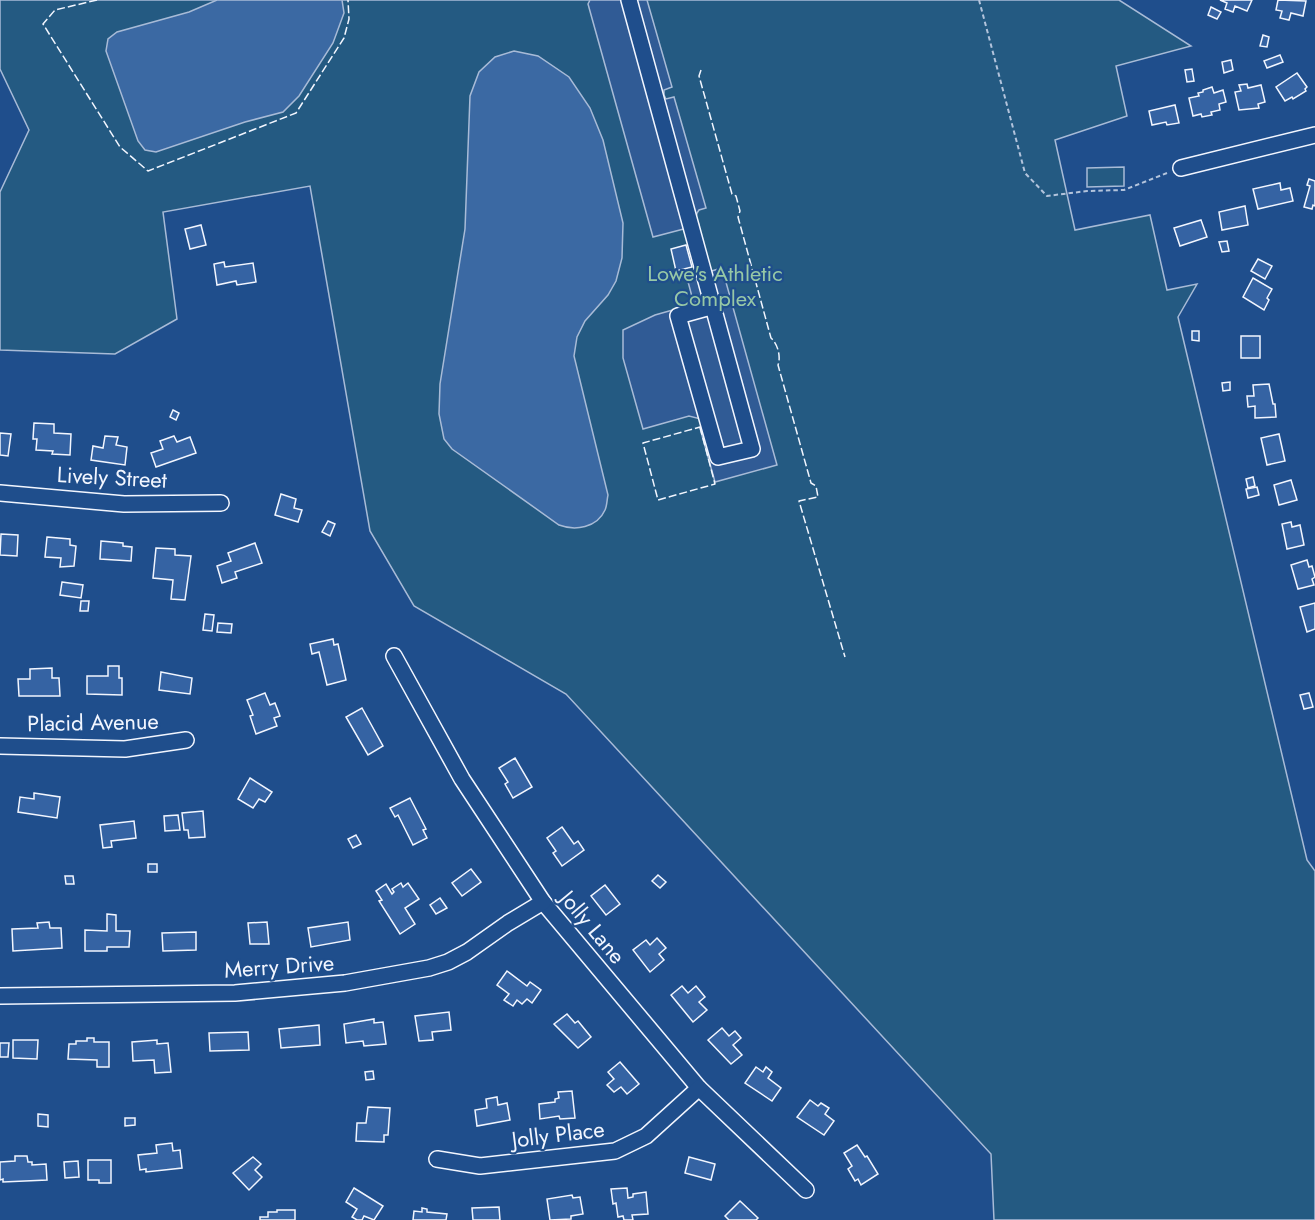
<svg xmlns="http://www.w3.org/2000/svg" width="1315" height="1220" viewBox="0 0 1315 1220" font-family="Jost,sans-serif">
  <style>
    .green { fill: #245a82; stroke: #a8bbd7; stroke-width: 1.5 }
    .parking { fill: #305b95; stroke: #a8bbd7; stroke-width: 1.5 }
    .water { fill: #3b69a3; stroke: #a8bbd7; stroke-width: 1.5 }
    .building { fill: #3563a3; stroke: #f2f6ff; stroke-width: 1.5 }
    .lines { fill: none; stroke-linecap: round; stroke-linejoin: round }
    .minor-casing { stroke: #f2f6ff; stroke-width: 18 }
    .path { stroke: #b3c4dc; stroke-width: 2; stroke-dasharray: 4.5 3; stroke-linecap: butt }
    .minor { stroke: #1f4e8c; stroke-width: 15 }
    .fence { stroke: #f2f6ff; stroke-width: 1.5; stroke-dasharray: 8 3; stroke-linecap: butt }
    .labels { text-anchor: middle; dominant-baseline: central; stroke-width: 4.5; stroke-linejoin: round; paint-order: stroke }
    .park-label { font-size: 22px; fill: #97c8a6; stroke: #1f4e8c }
    .street-label { font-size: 22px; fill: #f2f6ff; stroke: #1f4e8c }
  </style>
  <rect width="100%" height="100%" fill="#1f4e8c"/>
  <g class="green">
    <polygon points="0,0 1119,0 1191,46 1116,66 1127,116 1055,140 1075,230 1150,215 1167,290 1197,284 1178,317 1307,860 1315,871 1315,1220 994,1220 991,1154 566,694 414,606 370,531 310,186 163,212 177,319 115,354 0,350 0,192 29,130 0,69"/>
    <polygon points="1124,167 1124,186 1087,187 1087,168"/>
  </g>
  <g class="parking">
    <polygon points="590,0 647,0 672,87 664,90 664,95 666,99 674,97 706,208 699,210 697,213 696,217 699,225 653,237 588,4"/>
    <polygon points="722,268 777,465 715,482 700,428 702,424 701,419 689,416 643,429 623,358 623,330 655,315 694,304 687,278"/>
  </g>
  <g class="water">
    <polygon points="217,0 342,0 344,13 333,43 299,96 283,112 245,122 156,152 145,150 138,141 106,51 108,39 117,32 189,12"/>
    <path d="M514 51 538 56 569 77 590 108 603 140 623 223 622 258 616 281 608 295 585 321 577 337 574 356 608 495C607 499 607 506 605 510 597 528 575 531 559 525L452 449 444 439 439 414 440 384 465 229 470 96 479 72 495 57Z"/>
  </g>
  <g class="building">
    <polygon points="1220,0 1252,0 1247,11 1235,6 1233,12 1225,9 1227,3"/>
    <polygon points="1278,0 1306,1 1303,16 1291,13 1289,20 1280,18 1282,11 1276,10"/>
    <polygon points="1211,7 1221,12 1217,19 1208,15"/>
    <polygon points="1263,35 1269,37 1267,47 1260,46"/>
    <polygon points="1280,55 1283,62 1267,68 1264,61"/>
    <polygon points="1231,60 1233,70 1224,73 1222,62"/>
    <polygon points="1192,69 1194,81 1187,82 1185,70"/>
    <polygon points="1297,73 1307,87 1305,89 1306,91 1293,99 1292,97 1285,101 1276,87"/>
    <polygon points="1247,84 1248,88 1261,85 1265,102 1258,104 1259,108 1239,110 1235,92 1241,91 1239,85"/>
    <polygon points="1212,87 1214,93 1223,90 1226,102 1219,104 1220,110 1211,112 1212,115 1202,117 1201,114 1193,116 1189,98 1199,96 1198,93 1203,92 1203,90"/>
    <polygon points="1175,105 1179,123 1167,125 1166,122 1152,125 1149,111"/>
    <polygon points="1309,179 1315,181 1315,206 1313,205 1312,209 1304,207 1310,186 1307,185"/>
    <polygon points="1280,183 1281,190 1290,188 1293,201 1258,209 1253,189"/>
    <polygon points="1245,206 1248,225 1222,230 1219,212"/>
    <polygon points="1201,220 1207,237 1180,246 1174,228"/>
    <polygon points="201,225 206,245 190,249 185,229"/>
    <polygon points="1227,241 1229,251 1222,252 1219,242"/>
    <polygon points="686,245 692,267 676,271 671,249"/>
    <polygon points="1258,259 1272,266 1265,279 1251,271"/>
    <polygon points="224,262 225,267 253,263 256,282 237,285 236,281 217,285 214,264"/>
    <polygon points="1253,278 1272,289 1267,298 1269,300 1264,310 1243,297"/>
    <polygon points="1192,331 1199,331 1199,341 1192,340"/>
    <rect x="1241" y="336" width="19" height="22"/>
    <polygon points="1230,382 1230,390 1223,391 1222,383"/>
    <polygon points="1269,384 1273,404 1275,404 1276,417 1255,418 1255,406 1248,407 1247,396 1254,396 1253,385"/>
    <polygon points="173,410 179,413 176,420 170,417"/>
    <polygon points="34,423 54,424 54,433 71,434 70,455 52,454 53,451 36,450 37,439 33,439"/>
    <polygon points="0,433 11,434 8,456 0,455"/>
    <polygon points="1279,434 1285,461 1267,465 1261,438"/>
    <polygon points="105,436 118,437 116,445 127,447 125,465 91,460 93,446 103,448"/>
    <polygon points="174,436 177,442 190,437 196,453 156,467 151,453 163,449 160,441"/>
    <polygon points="1253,477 1255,486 1248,488 1246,479"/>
    <polygon points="1291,480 1297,500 1279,505 1274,485"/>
    <polygon points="1257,487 1259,495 1248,498 1246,489"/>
    <polygon points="281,494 296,499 294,508 302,510 298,522 275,515"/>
    <polygon points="328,521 335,524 330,536 322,532"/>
    <polygon points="1291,522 1292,527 1300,525 1304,545 1287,549 1282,524"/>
    <polygon points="1,534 18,535 17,556 0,555"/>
    <polygon points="47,537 70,539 70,545 76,546 74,566 60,567 61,558 45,557"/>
    <polygon points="101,541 123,543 123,546 132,547 131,561 100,559"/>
    <polygon points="255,543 262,563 235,572 237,578 222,583 217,566 231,561 228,553"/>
    <polygon points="156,548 175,549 175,555 191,556 185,600 171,599 173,580 153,578"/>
    <polygon points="1307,560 1309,567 1312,566 1315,577 1312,579 1314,585 1298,589 1291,565"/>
    <polygon points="62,582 83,585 81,598 60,595"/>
    <polygon points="81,601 89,601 88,611 80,611"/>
    <polygon points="1315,603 1315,629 1307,632 1300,607"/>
    <polygon points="205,614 214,615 212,631 203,630"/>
    <polygon points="218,623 232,624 231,633 217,632"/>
    <polygon points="333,639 334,645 338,644 346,680 327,685 319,652 312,654 310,644"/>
    <polygon points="108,666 119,666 119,678 122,678 122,695 87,694 87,676 108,676"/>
    <polygon points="52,668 52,678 59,678 60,696 19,696 18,679 30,679 30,669"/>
    <polygon points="161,672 192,678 190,694 159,690"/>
    <polygon points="265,693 270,705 275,703 280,716 274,718 277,726 256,734 250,716 253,715 247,700"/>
    <polygon points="1309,693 1313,707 1304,709 1300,695"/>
    <polygon points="362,708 383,746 368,755 346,717"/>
    <polygon points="515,758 532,787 513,798 505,784 508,782 499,768"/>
    <polygon points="250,778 272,792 265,802 259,799 253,808 238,799"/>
    <polygon points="34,793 60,797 57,818 18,812 20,797 34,799"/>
    <polygon points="410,798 426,829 423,830 427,838 413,845 398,815 395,817 390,808"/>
    <polygon points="203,811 205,837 189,838 188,830 184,830 182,813"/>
    <polygon points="178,815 180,830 165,831 164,816"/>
    <polygon points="134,821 136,838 111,841 112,847 103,848 100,825"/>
    <polygon points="562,827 574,844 578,841 584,850 562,866 553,853 556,851 547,838"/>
    <polygon points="356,835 361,844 353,848 348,839"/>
    <rect x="148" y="864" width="9" height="8"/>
    <polygon points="471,869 481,882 462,896 452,883"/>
    <polygon points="658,875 666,882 660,888 652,881"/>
    <polygon points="65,876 73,876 74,884 66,884"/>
    <polygon points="401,883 403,887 408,883 419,899 405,908 415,924 400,934 379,901 382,900 376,891 386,884 392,894 394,892 392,889"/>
    <polygon points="605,885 620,904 606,915 591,896"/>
    <polygon points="440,898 447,908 436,914 430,905"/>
    <polygon points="107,914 116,915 116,931 130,931 129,947 107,947 107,951 85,951 85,930 107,931"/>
    <polygon points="49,922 50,928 61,928 62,948 13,951 12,929 38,928 37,923"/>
    <polygon points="267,922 269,944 250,944 248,923"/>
    <polygon points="348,922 350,940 311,947 308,928"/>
    <polygon points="196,932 196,950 163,951 162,933"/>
    <polygon points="657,938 666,948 659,954 664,960 650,972 633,950 646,940 650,945"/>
    <polygon points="507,971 527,986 530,982 541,990 532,1003 527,999 522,1004 517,1000 513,1006 504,1000 509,994 497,985"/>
    <polygon points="682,986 688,993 696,986 705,997 699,1002 707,1010 693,1022 671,995"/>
    <polygon points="449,1012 451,1030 432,1032 433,1040 419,1041 415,1016"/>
    <polygon points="567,1014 575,1023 578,1021 591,1037 578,1048 554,1024"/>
    <polygon points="374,1019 374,1023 383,1022 386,1044 364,1046 363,1041 346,1043 344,1024"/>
    <polygon points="319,1025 320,1045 281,1048 279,1029"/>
    <polygon points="722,1028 729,1036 735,1031 741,1038 733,1045 742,1055 731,1064 708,1040"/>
    <polygon points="248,1032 249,1050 210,1051 209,1033"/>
    <polygon points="87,1038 94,1038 94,1042 109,1042 109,1067 97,1067 97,1060 68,1059 69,1044 76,1044 76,1041 87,1041"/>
    <polygon points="13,1040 38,1040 37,1059 13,1058"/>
    <polygon points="157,1040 157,1044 168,1043 171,1072 155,1073 154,1060 133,1061 132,1042"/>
    <polygon points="0,1043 9,1043 8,1057 0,1057"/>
    <polygon points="620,1062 639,1084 627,1094 621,1087 614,1092 607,1085 614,1079 608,1072"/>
    <polygon points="756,1067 763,1072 766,1067 772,1072 768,1078 781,1088 772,1101 745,1083"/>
    <polygon points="373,1071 374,1079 366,1080 365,1072"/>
    <polygon points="572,1091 575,1118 560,1119 559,1116 540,1119 539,1104 555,1102 555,1099 559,1098 558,1092"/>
    <polygon points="497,1097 498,1105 507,1103 510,1120 477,1126 475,1110 487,1108 486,1099"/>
    <polygon points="810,1100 818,1106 821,1103 829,1108 825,1114 834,1121 824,1135 797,1117"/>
    <polygon points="368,1107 390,1108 388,1135 384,1135 384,1142 356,1141 357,1123 366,1123"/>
    <polygon points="38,1114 48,1115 48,1127 38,1126"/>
    <polygon points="125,1118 135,1118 135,1125 125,1126"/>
    <polygon points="172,1143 173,1151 180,1150 182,1168 146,1172 146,1169 140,1170 138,1155 157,1153 156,1145"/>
    <polygon points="857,1145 865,1157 867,1156 878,1174 861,1185 858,1179 855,1181 848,1169 852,1166 844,1153"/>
    <polygon points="15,1156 27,1156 28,1162 32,1162 32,1165 46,1164 47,1180 3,1182 3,1179 0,1180 0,1162 15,1161"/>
    <polygon points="253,1157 261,1164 255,1170 262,1177 249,1190 233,1173"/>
    <polygon points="689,1157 715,1164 711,1180 685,1173"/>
    <polygon points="88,1160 111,1160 111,1183 99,1183 99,1180 88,1180"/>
    <polygon points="78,1161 79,1177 65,1178 64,1162"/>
    <polygon points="354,1188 383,1206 374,1220 364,1216 362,1220 357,1220 352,1217 357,1209 346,1202"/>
    <polygon points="627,1188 628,1198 633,1197 633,1194 646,1192 648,1214 632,1215 633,1220 624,1220 623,1216 618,1217 616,1203 613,1204 611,1189"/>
    <polygon points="572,1195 573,1198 580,1197 583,1214 571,1216 571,1219 550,1220 547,1199"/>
    <polygon points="740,1201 758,1218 756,1220 729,1220 725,1216"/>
    <polygon points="499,1207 500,1220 473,1220 472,1208"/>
    <polygon points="422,1208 427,1209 427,1212 447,1214 446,1220 413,1220 414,1211 422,1212"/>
    <polygon points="277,1210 295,1210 295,1220 260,1220 260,1217 268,1217 268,1212 277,1212"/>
  </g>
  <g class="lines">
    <g class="minor-casing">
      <g id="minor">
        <polyline points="629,0 752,449 718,457 678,316 714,306"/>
        <polyline points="1181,168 1315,135"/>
        <polyline points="0,493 124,504 221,503"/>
        <polyline points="394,656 462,779 543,902 699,1088 806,1190"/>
        <polyline points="0,746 125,749 186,740"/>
        <polyline points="0,996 235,993 345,983 429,968 448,962 467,952 508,923 543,902"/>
        <polyline points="437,1159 480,1166 615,1151 646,1136 699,1088"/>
      </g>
    </g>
    <polyline class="path" points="979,0 1025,173 1047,196 1087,191 1124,190 1167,173"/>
    <use href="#minor" class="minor"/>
    <g class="fence">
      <polyline points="97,0 55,10 43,24 120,147 148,171 296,113 344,38 349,19 348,0"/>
      <path d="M701 70 699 76 732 194 736 196 740 211 738 217 771 338C778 344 781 357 778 365L811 483 816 486 818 497 799 501 845 657"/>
      <polygon points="700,427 715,484 658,500 643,443"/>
    </g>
  </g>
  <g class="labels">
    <g class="park-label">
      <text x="715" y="273">Lowe's Athletic<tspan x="715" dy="25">Complex</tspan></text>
    </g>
    <g class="street-label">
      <text transform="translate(112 477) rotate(3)">Lively Street</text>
      <text transform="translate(93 722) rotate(-1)">Placid Avenue</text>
      <text transform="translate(593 927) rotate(50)">Jolly Lane</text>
      <text transform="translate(279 966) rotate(-4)">Merry Drive</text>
      <text transform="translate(558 1134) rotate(-7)">Jolly Place</text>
    </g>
  </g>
</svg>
